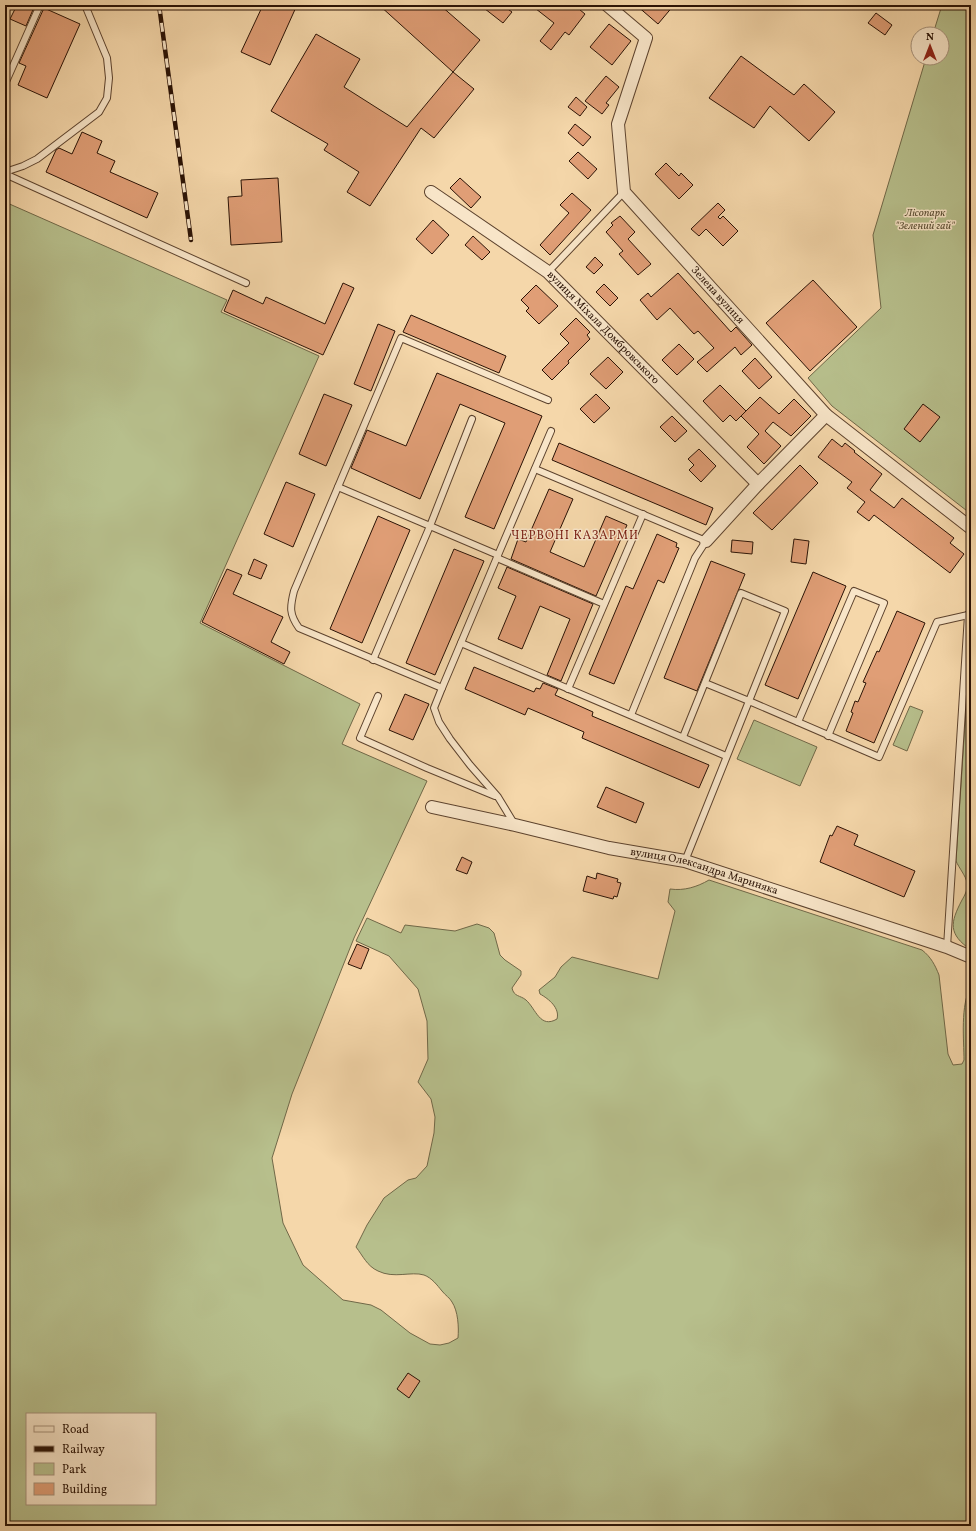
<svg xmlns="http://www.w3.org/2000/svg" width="976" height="1531" viewBox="0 0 976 1531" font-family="Vollkorn,serif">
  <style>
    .green { fill: #b7bf8c; stroke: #706848; fill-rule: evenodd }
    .building { fill: #e09e76; stroke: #2a1205 }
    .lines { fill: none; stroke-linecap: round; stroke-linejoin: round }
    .lane-casing { stroke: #5d432e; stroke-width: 8 }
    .street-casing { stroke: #5d432e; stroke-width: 14 }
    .lane { stroke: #f8e5c8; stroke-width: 6 }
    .street { stroke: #f8e5c8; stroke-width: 12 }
    .rail-casing { stroke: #2a1205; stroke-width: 4.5 }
    .rail { stroke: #f8e5c8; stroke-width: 3; stroke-dasharray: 9; stroke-linecap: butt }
    .labels { text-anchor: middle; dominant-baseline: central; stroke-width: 3; stroke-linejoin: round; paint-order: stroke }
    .park-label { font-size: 11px; font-style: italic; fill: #5b4f34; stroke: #f8e5c8 }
    .street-label { font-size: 11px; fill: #2a1205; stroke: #f8e5c8 }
    .neighbourhood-label { font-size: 12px; letter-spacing: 1px; fill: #7a1f14; stroke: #f8e5c8 }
  </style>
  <rect width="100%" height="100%" fill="#f5d7aa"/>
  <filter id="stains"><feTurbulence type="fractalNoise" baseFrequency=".005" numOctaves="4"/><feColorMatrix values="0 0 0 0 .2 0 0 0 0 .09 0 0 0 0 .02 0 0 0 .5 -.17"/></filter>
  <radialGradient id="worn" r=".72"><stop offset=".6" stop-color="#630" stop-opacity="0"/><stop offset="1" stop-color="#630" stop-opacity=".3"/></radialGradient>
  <g class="green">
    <polygon points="942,5 971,5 971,514 832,406 808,378 881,308 873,235 926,58 942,58 942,34 933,34"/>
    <path d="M5 202 227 300 221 312 319 356 200 623 360 704 342 744 427 781 354 938 292 1094 272 1158 283 1223 303 1265 343 1300 371 1305 381 1310 410 1333 430 1344 440 1345 449 1343 458 1338C459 1327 458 1311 452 1302 450 1298 445 1295 442 1291 437 1285 432 1278 424 1275 411 1271 394 1279 378 1271 367 1266 363 1256 356 1247L367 1225 384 1198 408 1180 416 1178 427 1166 434 1133 435 1117 431 1099 418 1082 428 1059 427 1021 418 989 389 956 356 941 367 918 401 933 405 925 455 931 477 924 489 928 494 933 500 955 505 960 521 971V975L512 988C514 997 520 995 526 1000 536 1009 540 1029 557 1019 560 1008 549 999 540 994L539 990 555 977 561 967 572 957 658 979 675 911 668 902 670 889C684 891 697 887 709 880L922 950C931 957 935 965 939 975L948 1054 953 1065 962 1064 964 1060C964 1041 960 1004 971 987V1526H5ZM27 1414H155V1504H27Z"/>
    <path d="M971 633V950C948 934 950 923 962 900 965 895 968 889 967 883 966 876 959 868 956 861Z"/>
    <polygon points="910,706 923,711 907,751 893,745"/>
    <polygon points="754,720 817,747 800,786 737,759"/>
  </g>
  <g class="building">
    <polygon points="17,5 35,5 26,26 10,19"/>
    <polygon points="263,5 297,5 270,65 241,52"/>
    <polygon points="379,5 440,5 480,40 453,72"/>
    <polygon points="480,5 502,5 512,12 503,23"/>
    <polygon points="531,5 574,5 585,14 569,35 565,32 551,50 540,41 554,23"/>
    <polygon points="636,5 674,5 658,24"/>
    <polygon points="44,8 80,24 47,98 18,85 26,66 19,63"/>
    <polygon points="876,13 892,25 885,35 868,23"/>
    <polygon points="609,24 631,41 612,65 590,47"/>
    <polygon points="316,34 360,59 344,87 407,127 453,72 474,89 434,138 421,128 370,206 347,192 359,172 324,150 328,144 271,111"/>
    <polygon points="741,56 794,95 804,84 835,112 809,141 770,106 754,128 709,98"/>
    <polygon points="606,76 619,87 606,103 609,105 602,114 585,101"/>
    <polygon points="576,97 587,107 580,116 568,107"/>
    <polygon points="575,124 591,137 583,146 568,133"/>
    <polygon points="82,132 102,141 97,153 115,161 110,172 158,193 147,218 46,172 56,150 59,148 72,154"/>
    <polygon points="578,152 597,169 588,179 569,161"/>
    <polygon points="666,163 679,176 681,173 693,185 679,199 655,174"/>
    <polygon points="278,178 282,242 231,245 228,197 242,196 241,180"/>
    <polygon points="460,178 481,197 471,208 450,188"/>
    <polygon points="572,193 591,210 550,255 540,245 569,213 560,205"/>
    <polygon points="718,203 725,210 718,217 720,219 723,216 738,231 723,246 706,229 699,236 691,229"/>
    <polygon points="620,216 635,232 628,239 651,264 638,275 619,254 623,251 606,232 613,225 611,223"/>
    <polygon points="433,220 449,235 432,254 416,239"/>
    <polygon points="473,236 490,252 482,260 465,245"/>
    <polygon points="595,257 603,265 594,274 586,267"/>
    <polygon points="678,273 731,332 736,327 752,345 741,355 735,347 707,372 697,362 714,348 698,331 694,334 670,308 657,320 640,300 648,293 651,297"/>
    <polygon points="813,280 857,327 810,371 766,323"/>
    <polygon points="343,283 354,288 323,355 224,311 233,290 263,304 266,297 325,324"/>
    <polygon points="604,284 618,298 610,306 596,292"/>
    <polygon points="536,285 558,306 539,324 526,311 529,308 521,300"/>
    <polygon points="411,315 506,356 499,373 403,332"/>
    <polygon points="576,318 590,332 587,335 590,339 568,361 569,363 552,380 542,370 569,343 560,334"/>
    <polygon points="378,324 395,331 371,391 354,384"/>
    <polygon points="679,344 694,359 677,375 662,360"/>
    <polygon points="608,357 623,372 606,389 590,374"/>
    <polygon points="755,358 772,377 759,389 742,371"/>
    <polygon points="437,373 542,416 494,529 465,517 505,423 460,404 420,499 351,468 367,430 406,446"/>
    <polygon points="720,385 746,411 736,421 730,415 723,422 703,401"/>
    <polygon points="324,394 352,405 326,466 299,454"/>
    <polygon points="596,394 610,408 594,423 580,409"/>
    <polygon points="760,397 779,414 794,399 811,416 791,436 773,422 765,431 781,446 764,464 747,447 759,434 741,416"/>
    <polygon points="923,404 940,417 920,442 904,429"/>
    <polygon points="672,416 687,431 675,442 660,427"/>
    <polygon points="832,439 842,447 845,443 855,451 854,452 882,474 870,490 894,508 902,498 954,538 950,543 964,554 950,573 874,515 869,521 857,512 865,502 847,488 852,482 818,457"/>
    <polygon points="559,443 713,508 706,525 552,460"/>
    <polygon points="699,449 716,466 701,482 689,470 694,465 688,459"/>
    <polygon points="800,465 818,483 772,530 753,513"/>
    <polygon points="286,482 315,494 293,547 264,534"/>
    <polygon points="549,489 573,499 550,552 584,567 606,516 627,525 596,596 511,559 518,539 526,542"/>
    <polygon points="378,516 410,530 362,643 330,629"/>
    <polygon points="657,534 677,543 676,547 679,548 664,583 658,580 614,684 589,674 626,586 633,589"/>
    <polygon points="794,539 809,541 806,564 791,562"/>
    <polygon points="732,540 753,542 752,554 731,552"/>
    <polygon points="454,549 484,561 435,675 406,663"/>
    <polygon points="254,559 267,565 261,579 248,574"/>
    <polygon points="711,561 745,574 697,691 664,678"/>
    <polygon points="507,567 593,604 561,681 547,675 570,619 540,606 522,649 498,639 516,596 498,588"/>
    <polygon points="227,569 242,575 233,594 283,617 271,642 290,652 284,664 202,622"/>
    <polygon points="813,572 846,586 798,699 765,685"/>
    <polygon points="897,611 925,623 874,743 846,731 853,713 851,712 855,701 858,702 866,683 863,682 877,651 879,652"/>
    <polygon points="474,667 534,692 536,688 540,689 543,683 558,689 555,695 593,712 592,716 709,765 699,788 582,738 584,732 528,708 525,715 465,689"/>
    <polygon points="405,694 429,704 413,740 389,730"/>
    <polygon points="606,787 644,803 636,823 597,807"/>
    <polygon points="837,826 858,835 854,845 915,871 904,897 820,862 830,835 832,836"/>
    <polygon points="462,857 472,862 467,874 456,870"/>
    <polygon points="597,873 618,879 617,882 621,883 617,897 614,896 613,899 583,891 587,876 596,879"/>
    <polygon points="357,944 369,949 361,969 348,964"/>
    <polygon points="408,1373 420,1381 409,1398 397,1389"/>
  </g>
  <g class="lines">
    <g class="lane-casing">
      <g id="lane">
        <polyline points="5,84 40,5"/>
        <polyline points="5,172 23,166 37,159 99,112 107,98 109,78 107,58 85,5"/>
        <polyline points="5,174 246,283"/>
        <polyline points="548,272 624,192"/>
        <polyline points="535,469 706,541 695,558 631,715"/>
        <polyline points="338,487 430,526 373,660"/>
        <polyline points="498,555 551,431"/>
        <polyline points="497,558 604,604"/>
        <polyline points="461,643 726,756"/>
        <polyline points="442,688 498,555 430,526 472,419"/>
        <polyline points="568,689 643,514"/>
        <polyline points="378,696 360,738 427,768 495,796"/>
        <polyline points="798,722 854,591 884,603 828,736"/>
        <polyline points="683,737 741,593 785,611 749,701 705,683"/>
        <path d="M515 825 498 797 470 765 450 739 439 722 434 708 442 688 299 628C289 614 290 607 294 591L401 338 548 400"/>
        <polyline points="685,861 749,701 879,757 937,622 968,615"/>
        <polyline points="947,947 968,615 971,610"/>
      </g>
    </g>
    <g class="street-casing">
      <g id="street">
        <path id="s1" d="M607 5 646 38 618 124 624 192 826 415 971 528"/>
        <path id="s2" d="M431 192 548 272 758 484"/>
        <polyline points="706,541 758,484 826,415"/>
        <path id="s3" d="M432 807 515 825 609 848 685 861 947 947 971 957"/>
      </g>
    </g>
    <use href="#lane" class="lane"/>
    <use href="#street" class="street"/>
    <g class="rail-casing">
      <polyline id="rail" points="159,5 191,240"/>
    </g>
    <use href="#rail" class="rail"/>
  </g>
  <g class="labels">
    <g class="park-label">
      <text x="925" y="213">Лісопарк<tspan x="925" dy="13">"Зелений гай"</tspan></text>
    </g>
    <g class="street-label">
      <text stroke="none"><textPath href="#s1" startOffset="349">Зелена вулиця</textPath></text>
      <text stroke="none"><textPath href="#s2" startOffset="220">вулиця Міхала Домбровського</textPath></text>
      <text stroke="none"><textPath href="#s3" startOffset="280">вулиця Олександра Мариняка</textPath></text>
    </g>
    <g class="neighbourhood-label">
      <text x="575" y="536">ЧЕРВОНІ КАЗАРМИ</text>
    </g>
  </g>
  <rect width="976" height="1531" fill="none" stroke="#f5d7aa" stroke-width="20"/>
  <rect x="6" y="6" width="964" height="1519" fill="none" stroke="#2a1205" stroke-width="2"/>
  <rect x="10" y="10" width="956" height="1511" fill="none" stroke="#2a1205"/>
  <rect x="26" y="1413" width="130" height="92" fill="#f8e5c8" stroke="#a6917a"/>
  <rect x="34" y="1426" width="20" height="6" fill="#f8e5c8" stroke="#a6917a"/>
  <text x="62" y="1433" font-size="12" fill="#2a1205">Road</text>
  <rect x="34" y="1446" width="20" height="6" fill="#2a1205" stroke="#a6917a"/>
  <text x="62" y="1453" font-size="12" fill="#2a1205">Railway</text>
  <rect x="34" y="1463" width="20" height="12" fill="#b7bf8c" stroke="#a6917a"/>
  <text x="62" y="1473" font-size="12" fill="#2a1205">Park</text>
  <rect x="34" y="1483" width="20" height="12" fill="#e09e76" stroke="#a6917a"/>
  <text x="62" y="1493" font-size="12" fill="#2a1205">Building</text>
  <g transform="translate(930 46)"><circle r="19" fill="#f8e5c8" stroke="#a6917a"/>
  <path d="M0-3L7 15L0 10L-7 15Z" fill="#8f2418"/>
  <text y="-6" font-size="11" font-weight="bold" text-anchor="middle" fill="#2a1205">N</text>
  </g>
  <rect width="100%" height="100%" filter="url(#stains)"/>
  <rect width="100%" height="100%" fill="url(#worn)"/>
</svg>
